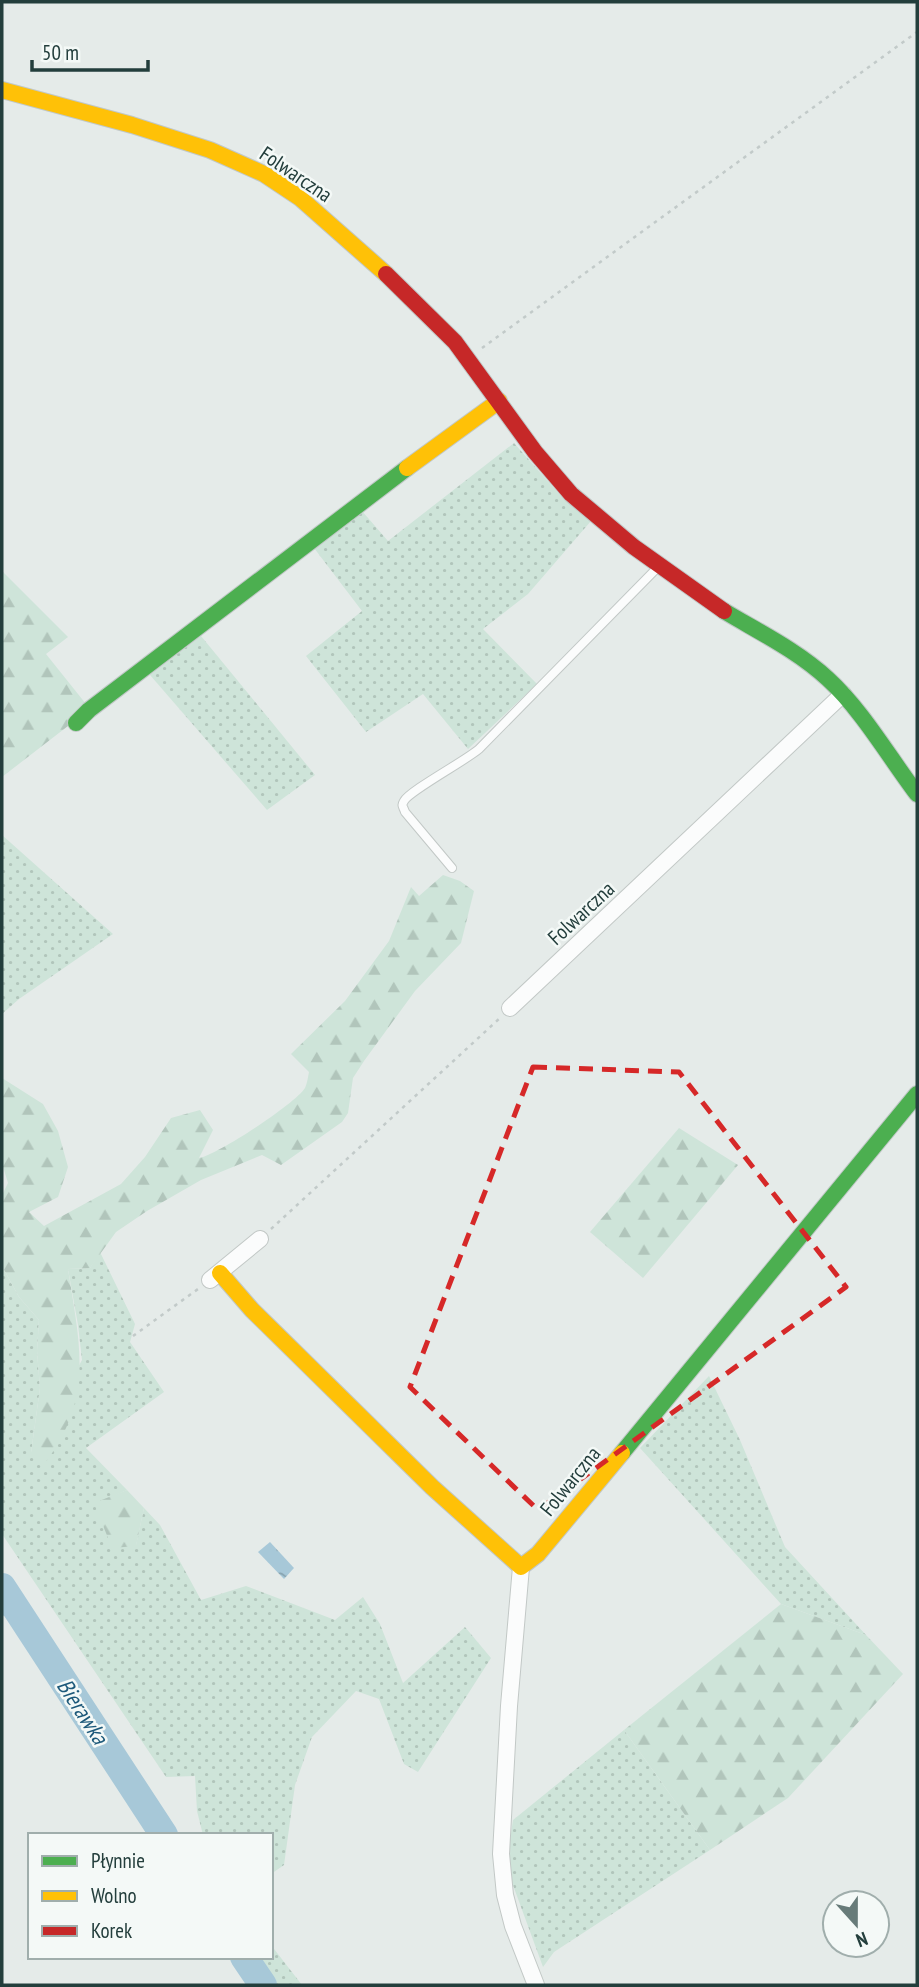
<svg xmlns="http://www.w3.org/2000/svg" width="919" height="1987" viewBox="0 0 919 1987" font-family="'PT Sans Narrow',sans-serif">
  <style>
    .green { fill: url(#green-dots) }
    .forest { fill: url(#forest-firs) }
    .water { fill: url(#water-ripples) }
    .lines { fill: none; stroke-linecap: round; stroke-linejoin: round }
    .stream { stroke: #a7c8d8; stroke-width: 4.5 }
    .river { stroke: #a7c8d8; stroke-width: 28 }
    .lane-casing { stroke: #c2c8c6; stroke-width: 10 }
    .street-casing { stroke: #c2c8c6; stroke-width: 18 }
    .fast-casing { stroke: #c1c8c7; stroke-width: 18 }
    .slow-casing { stroke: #c1c8c7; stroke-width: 18 }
    .jam-casing { stroke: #c1c8c7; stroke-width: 18 }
    .path { stroke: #c2cac9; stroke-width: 2.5; stroke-dasharray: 3.5 5; stroke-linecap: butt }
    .lane { stroke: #fbfcfc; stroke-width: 8 }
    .street { stroke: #fbfcfc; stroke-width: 16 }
    .fast { stroke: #4caf50; stroke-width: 16 }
    .slow { stroke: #ffc107; stroke-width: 16 }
    .jam { stroke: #c62828; stroke-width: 16 }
    .marked { fill: none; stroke: #d62828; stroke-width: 5; stroke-dasharray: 14 9; stroke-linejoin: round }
    .labels { text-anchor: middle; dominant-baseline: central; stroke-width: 5; stroke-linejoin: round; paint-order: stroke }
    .street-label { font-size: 21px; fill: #233e3c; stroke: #f4f9f7 }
    .water-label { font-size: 23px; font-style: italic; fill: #1d597a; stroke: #f4f9f7 }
  </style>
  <defs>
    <pattern id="green-dots" width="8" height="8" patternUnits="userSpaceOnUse" patternTransform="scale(1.75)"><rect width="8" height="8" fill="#cee4d9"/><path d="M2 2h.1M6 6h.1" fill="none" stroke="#b1c5bb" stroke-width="1.8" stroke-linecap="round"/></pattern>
    <pattern id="forest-firs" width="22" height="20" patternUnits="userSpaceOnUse" patternTransform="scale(1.75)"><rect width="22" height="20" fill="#cee4d9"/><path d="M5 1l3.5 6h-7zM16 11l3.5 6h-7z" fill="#b1c5bb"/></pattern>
    <pattern id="water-ripples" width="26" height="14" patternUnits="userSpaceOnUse" patternTransform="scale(1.75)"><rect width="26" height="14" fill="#a7c8d8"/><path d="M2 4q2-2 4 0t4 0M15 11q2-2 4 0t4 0" fill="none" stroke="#88a4b0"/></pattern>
  </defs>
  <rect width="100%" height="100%" fill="#e5ebe9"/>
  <g class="green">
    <polygon points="514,443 560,495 591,521 528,594 483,629 537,684 468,749 423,694 366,732 306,656 362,611 314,548 362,511 388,541"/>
    <polygon points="201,636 315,775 267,810 150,675"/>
    <polygon points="2,835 113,934 19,999 2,1014"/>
    <polygon points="100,1252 135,1324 130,1342 164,1392 86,1448 127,1490 107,1499 136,1545 144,1508 160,1525 201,1600 246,1586 335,1620 363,1597 380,1624 403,1683 465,1627 491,1658 418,1772 404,1764 379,1699 356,1691 312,1737 295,1785 284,1865 271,1874 271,1835 203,1835 197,1811 195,1776 166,1777 2,1534 2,1266 19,1297 39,1320 37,1351 40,1388 31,1453 82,1360 78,1325 68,1269 90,1268"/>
    <polygon points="709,1376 740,1440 785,1547 866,1635 781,1604 640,1448"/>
    <polygon points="624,1730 710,1850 554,1952 543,1967 506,1866 513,1820"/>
    <polygon points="271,1945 302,1985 273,1985 254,1957 271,1957"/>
  </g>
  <g class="forest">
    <polygon points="2,571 68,637 46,654 90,709 2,777"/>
    <path d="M443 875 460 881 474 891 461 943 415 991 364 1061 353 1078 348 1113 342 1122 281 1165 262 1155 201 1180 147 1211 116 1232 90 1268 68 1269C80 1347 95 1399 42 1467L31 1453 40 1388 37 1351 39 1320 19 1297 2 1266V1195L8 1183 2 1163V1078L43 1104 58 1131 68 1167 58 1197 29 1212 44 1226 121 1184 145 1157 171 1118 200 1110 213 1130 199 1158C217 1155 295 1104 305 1088 307 1084 308 1077 309 1072L291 1054 345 1001 389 941 411 887 419 896Z"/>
    <polygon points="679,1128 738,1165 643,1278 590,1232"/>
    <polygon points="127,1490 144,1508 136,1546 112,1548 94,1503"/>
    <polygon points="781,1604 866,1635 903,1674 788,1798 710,1850 624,1730"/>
  </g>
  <polygon class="water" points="270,1542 294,1568 284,1579 258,1552"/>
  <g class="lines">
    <polyline class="stream" points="2,1613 22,1617"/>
    <g class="river">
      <polyline points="2,1587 164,1835"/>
      <polyline points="244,1957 263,1985"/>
    </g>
    <g class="lane-casing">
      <path id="lane" d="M452 868 405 812C403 806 401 806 404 801 409 791 465 761 479 749L659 566"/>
    </g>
    <g class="street-casing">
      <g id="street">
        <polyline points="510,1008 843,694"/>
        <polyline points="210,1280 260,1239"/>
        <polyline points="521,1567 509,1706 501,1854 505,1895 513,1926 536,1985"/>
      </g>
    </g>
    <g class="fast-casing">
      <g id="fast">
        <path d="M724 611C759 632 798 651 828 679 862 710 889 757 917 794"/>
        <polyline points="76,723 89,710 407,468"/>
        <polyline points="622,1453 917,1094"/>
      </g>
    </g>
    <g class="slow-casing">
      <g id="slow">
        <polyline points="2,90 132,125 210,150 264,174 300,198 386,274"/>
        <polyline points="407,468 499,401"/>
        <polyline points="220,1273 252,1310 432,1487 521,1567 538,1554 622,1453"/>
      </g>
    </g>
    <g class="jam-casing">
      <polyline id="jam" points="386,274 455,342 535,452 571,494 634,547 724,611"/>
    </g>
    <g class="path">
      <polyline points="482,348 917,32"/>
      <polyline points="271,1229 500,1018"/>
      <polyline points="133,1336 198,1289"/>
    </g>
    <use href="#lane" class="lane"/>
    <use href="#street" class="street"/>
    <use href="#fast" class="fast"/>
    <use href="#slow" class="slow"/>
    <use href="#jam" class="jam"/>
  </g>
  <path class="marked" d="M533 1067 679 1072 846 1287 538 1510 410 1387Z"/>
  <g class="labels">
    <g class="street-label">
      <text transform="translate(296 174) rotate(34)">Folwarczna</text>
      <text transform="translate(581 913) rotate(-43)">Folwarczna</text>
      <text transform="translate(570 1481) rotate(-51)">Folwarczna</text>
    </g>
    <g class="water-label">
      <text transform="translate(83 1711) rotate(57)">Bierawka</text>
    </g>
  </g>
  <rect width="919" height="1987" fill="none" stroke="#233e3c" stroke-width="7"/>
  <rect x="28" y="1833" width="245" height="126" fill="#f4f9f7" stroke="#a0aeac" stroke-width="2"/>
  <rect x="42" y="1856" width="35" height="10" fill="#4caf50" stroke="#a0aeac" stroke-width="2"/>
  <text x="91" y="1868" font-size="21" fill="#233e3c">Płynnie</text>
  <rect x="42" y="1891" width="35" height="10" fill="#ffc107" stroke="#a0aeac" stroke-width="2"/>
  <text x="91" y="1903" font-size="21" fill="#233e3c">Wolno</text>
  <rect x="42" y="1926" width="35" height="10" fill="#c62828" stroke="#a0aeac" stroke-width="2"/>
  <text x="91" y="1938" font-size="21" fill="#233e3c">Korek</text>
  <g transform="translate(856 1924) rotate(159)"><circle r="33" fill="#f4f9f7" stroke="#a0aeac" stroke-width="2"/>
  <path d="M0-5L12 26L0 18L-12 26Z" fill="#677b79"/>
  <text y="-10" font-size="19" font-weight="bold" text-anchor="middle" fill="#233e3c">N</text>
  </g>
  <path d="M32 60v10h116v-10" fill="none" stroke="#233e3c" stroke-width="3.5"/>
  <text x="42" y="60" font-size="21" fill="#233e3c" stroke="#f4f9f7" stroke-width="5" paint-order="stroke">50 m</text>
</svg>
